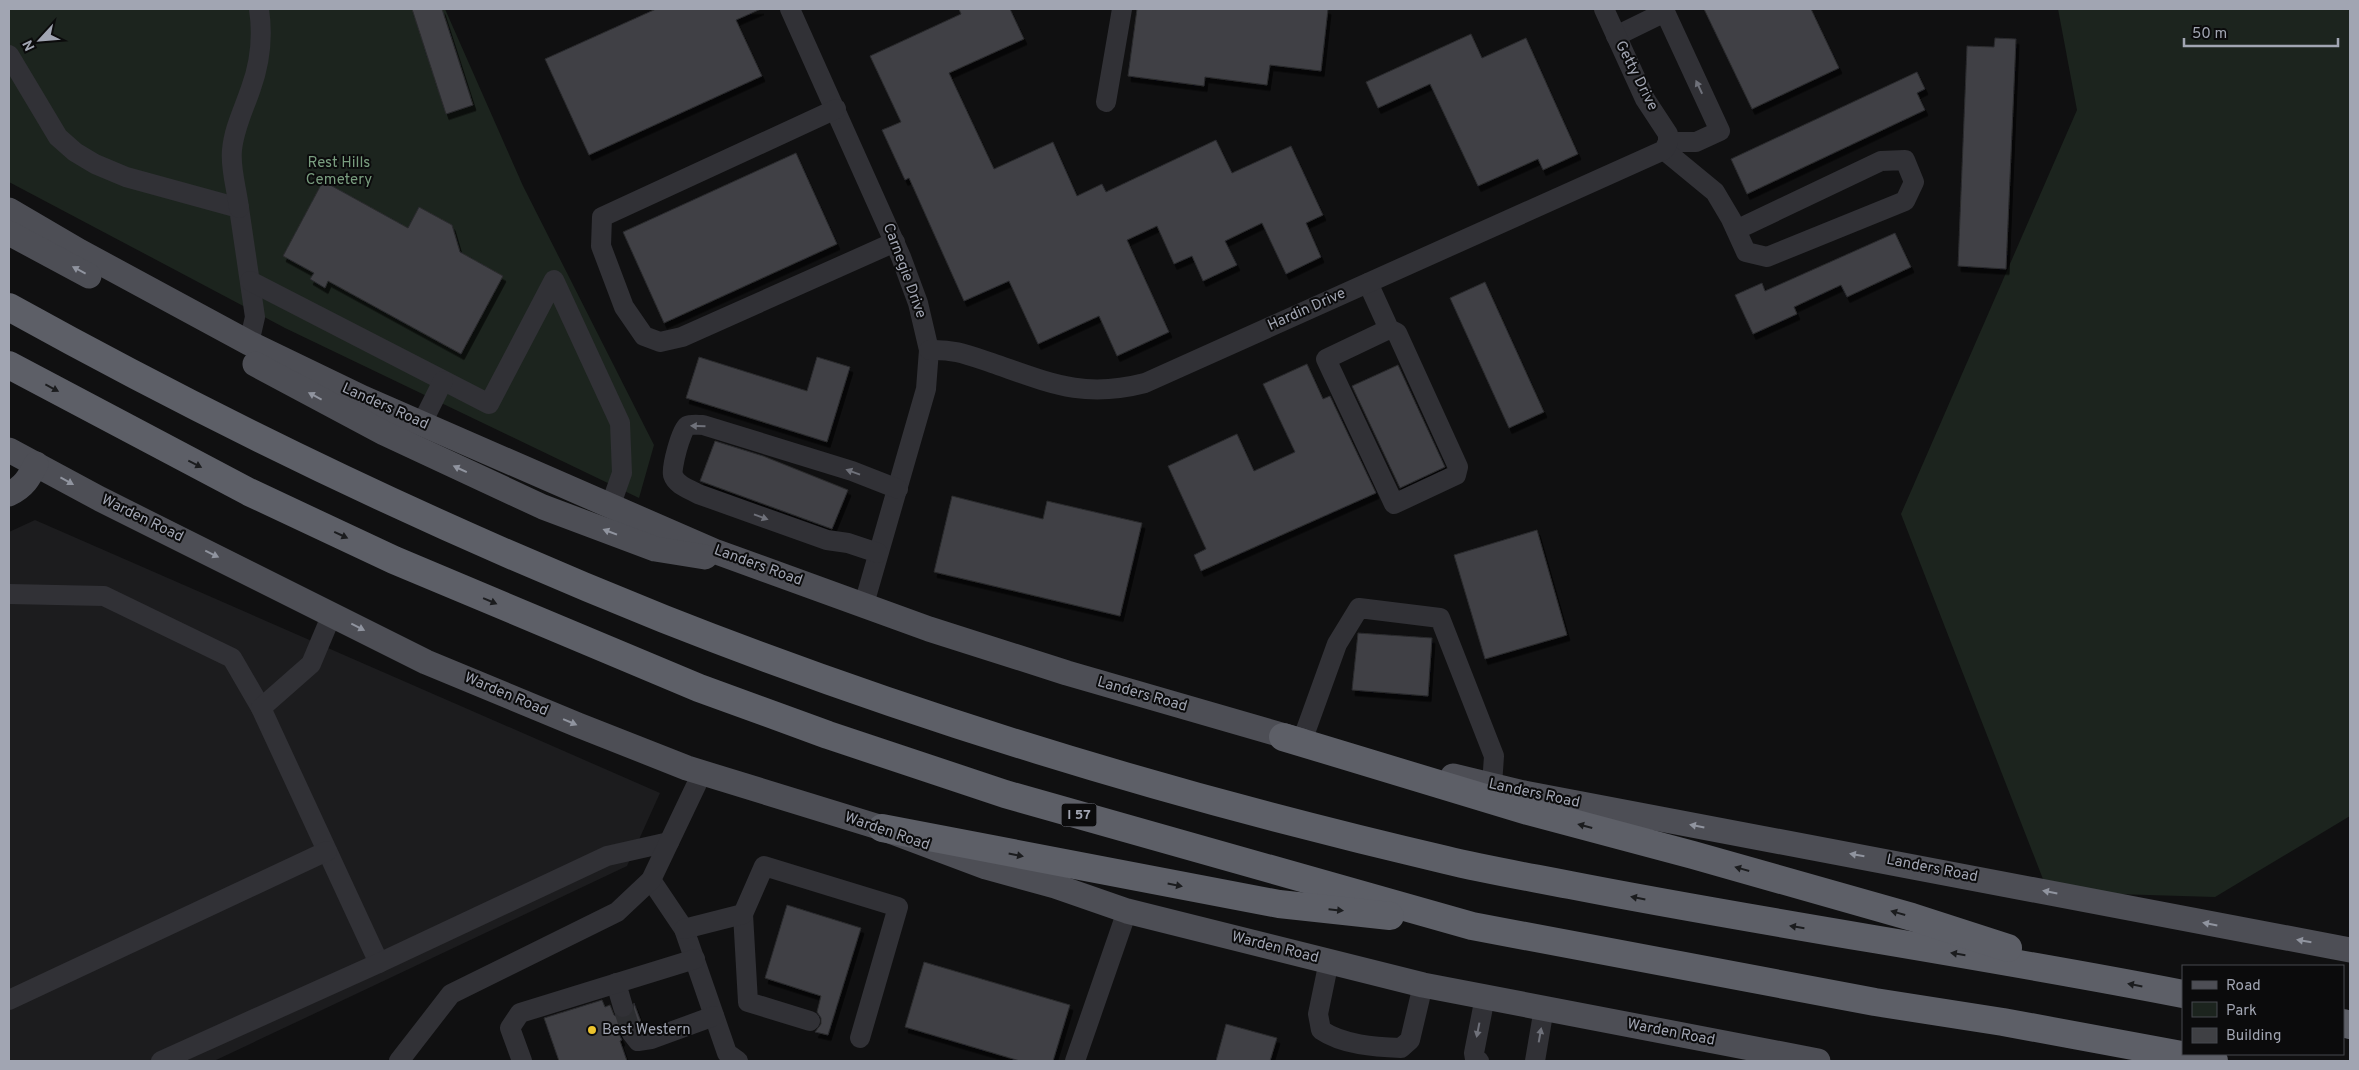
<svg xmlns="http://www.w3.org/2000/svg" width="2359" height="1070" viewBox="0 0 2359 1070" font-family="Overpass,sans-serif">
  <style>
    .built { fill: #1c1c1e }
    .green { fill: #1c241e }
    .building { fill: #3f4044; stroke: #2a2a2d; filter: url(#shadow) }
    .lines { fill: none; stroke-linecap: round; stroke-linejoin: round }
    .minor-tunnel { stroke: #2d2e31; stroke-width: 20; stroke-dasharray: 20 10; stroke-linecap: butt }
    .minor { stroke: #313136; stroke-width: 20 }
    .major { stroke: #4d4e55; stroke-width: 25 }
    .highway { stroke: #5d5f67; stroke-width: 28 }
    .oneway { fill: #6f717a }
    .oneway2 { fill: #90949f }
    .oneway3 { fill: #1b1c1e }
    .poi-dot { fill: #ecc32d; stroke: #0b0b0c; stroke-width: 2 }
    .labels { text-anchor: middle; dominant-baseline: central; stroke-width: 4; stroke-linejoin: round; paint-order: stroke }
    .shield { fill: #0b0b0c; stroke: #747780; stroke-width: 1 }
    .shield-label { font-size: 14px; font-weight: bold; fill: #a1a5b2 }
    .street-label { font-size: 15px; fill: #a1a5b2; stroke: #0b0b0c }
    .park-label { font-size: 15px; fill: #799d7f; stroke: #0b0b0c }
    .poi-label { font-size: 15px; fill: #a1a5b2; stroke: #0b0b0c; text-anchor: start }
  </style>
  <defs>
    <filter id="shadow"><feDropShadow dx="3" dy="5.5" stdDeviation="0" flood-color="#0009"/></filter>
  </defs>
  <rect width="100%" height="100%" fill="#101011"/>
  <polygon class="built" points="35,520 660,793 627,866 214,1061 9,1061 9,532"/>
  <g class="green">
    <polygon points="9,9 445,9 523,186 654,445 639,498 285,328 9,182"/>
    <polygon points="2058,9 2350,9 2350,816 2215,897 2048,892 1901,514 2077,110"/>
  </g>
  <g class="building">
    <polygon points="412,9 442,9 473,105 446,114"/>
    <polygon points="656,9 761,9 736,20 762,76 589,155 545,59"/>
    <polygon points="959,9 1010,9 1024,39 949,73 994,169 1053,142 1077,196 1102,184 1106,192 1216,140 1232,173 1291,146 1323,215 1306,223 1321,257 1286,274 1262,223 1225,241 1237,265 1203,281 1192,256 1174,264 1157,226 1127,240 1169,332 1117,356 1099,316 1038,344 1009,281 964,301 909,178 905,180 882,130 901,122 870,56 961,14"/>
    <polygon points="1137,9 1328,9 1321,71 1270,65 1267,85 1205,77 1204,86 1128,76"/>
    <polygon points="1704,9 1811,9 1839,68 1752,109"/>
    <polygon points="1471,34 1482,58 1526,38 1578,154 1543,170 1538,159 1478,186 1430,84 1378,108 1366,82"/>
    <polygon points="1995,38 2016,39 2006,269 1958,266 1967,46 1994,47"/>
    <polygon points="1917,72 1925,89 1917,93 1925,110 1747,194 1731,159"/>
    <polygon points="796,153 837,244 664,323 623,232"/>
    <polygon points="323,181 408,228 419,207 452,225 460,252 503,276 461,354 328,281 325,288 310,279 314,273 283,256"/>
    <polygon points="1895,233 1911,267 1847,297 1841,285 1794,307 1797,314 1753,334 1735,295 1762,283 1765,291"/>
    <polygon points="1485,282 1544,412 1509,428 1450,298"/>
    <polygon points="699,357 807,391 817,357 850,367 827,442 686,398"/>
    <polygon points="1307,364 1323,399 1330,396 1376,493 1201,571 1194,555 1206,549 1168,466 1237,434 1254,471 1295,452 1263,384"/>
    <polygon points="1398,365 1445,467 1400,488 1352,386"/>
    <polygon points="715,441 763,456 848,490 832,529 700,481"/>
    <polygon points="952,496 1043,519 1047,501 1142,523 1120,616 934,572"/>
    <polygon points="1537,530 1567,635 1485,659 1454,555"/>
    <polygon points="1358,633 1432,638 1428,696 1352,690"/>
    <polygon points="787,905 861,928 828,1035 815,1032 821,1024 821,1018 817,1012 821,996 765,978"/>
    <polygon points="924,962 1070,1005 1053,1061 1020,1061 905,1027"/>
    <polygon points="602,1000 605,1007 610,1005 614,1015 621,1019 632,1015 634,1003 643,1027 636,1021 630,1020 620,1027 619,1034 622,1040 620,1041 627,1061 559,1061 544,1018"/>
    <polygon points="1226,1024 1277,1038 1270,1061 1216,1061"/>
  </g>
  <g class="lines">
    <polyline class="minor-tunnel" points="623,1007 631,1032"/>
    <g class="minor">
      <polyline points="790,9 901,257 918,303 929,350 926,389 864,604"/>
      <polyline points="1616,36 1665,12 1720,131 1696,142 1668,142"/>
      <polyline points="9,55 58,137 75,152 95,164 126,177 239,208 255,317 249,343"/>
      <polyline points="1106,102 1122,9"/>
      <polyline points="836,109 602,217 601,246 624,307 644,336 660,342 682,337 895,242"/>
      <polyline points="1664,150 1715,192 1731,219 1746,252 1767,257 1905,201 1914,182 1905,160 1881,161 1736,230"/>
      <path d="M239 208C237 190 230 168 232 150 234 128 244 109 251 88 260 63 263 36 259 9"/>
      <polyline points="250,281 489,404 554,280 620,423 622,473 610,507"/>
      <polyline points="1368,283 1389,329 1326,359 1394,504 1456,475 1458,467 1397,333 1389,329"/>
      <path d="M929 350C955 349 968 355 992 363 1050 383 1083 399 1145 383L1664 150 1668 142V134L1645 99 1604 9"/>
      <polyline points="422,423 443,381"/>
      <path d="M878 553 848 543 827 540 698 494C689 489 676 485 673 475 671 468 681 430 687 426 691 424 698 425 703 425L852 471 898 489"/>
      <polyline points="9,594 104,596 232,658 261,708"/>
      <polyline points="332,614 311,664 261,708 379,963"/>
      <polyline points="1302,741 1337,644 1359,608 1440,618 1494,756 1492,785"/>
      <polyline points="651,880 684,929 727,1053 738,1061"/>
      <polyline points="743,914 748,1002 810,1021"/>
      <polyline points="684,929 743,914 764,866 898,907 860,1038"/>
      <path d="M1329 961 1318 1014 1321 1030C1343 1045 1375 1047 1401 1048L1410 1040 1423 985"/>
      <polyline points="616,983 623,1007"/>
      <polyline points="9,1000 327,851"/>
      <polyline points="631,1032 638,1041 651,1039 714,1016"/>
      <polyline points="161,1061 379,963 607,856 669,842"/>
      <polyline points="399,1061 451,994 617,912 651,880 702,773"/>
      <polyline points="522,1061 510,1028 520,1013 695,959"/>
      <polyline points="1075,1061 1127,911"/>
      <polyline points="1479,1061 1475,1059 1474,1053 1485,997"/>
      <polyline points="1535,1061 1544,1008"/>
    </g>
    <g class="major">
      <polyline points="9,210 79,251 249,343 363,398 714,551 929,629 1067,673 1302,741"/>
      <polyline points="9,233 89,276"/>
      <polyline points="255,364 384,433 543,507 655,549 705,557"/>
      <polyline points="9,450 100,499 426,662 578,725 687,768 882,828 986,867 1055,886 1127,911 1423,985 1818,1061"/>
      <path d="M9 494C24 487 29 478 36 464"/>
      <polyline points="1453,776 1524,793 2350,950"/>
    </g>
    <g class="highway">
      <path d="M9 307C220 424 439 529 664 619 917 719 1180 798 1446 860 1487 870 1529 877 1570 885 1774 925 1979 954 2183 994"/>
      <polyline points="9,365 249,492 394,560 699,688 828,735 1005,794 1472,926 1875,1002 2003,1022 2214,1061"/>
      <polyline points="1283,737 1528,811 1693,855 1912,917 2008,948"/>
      <polyline points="882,828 1279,904 1390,916"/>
      <polyline points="2343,1023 2350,1025"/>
    </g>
  </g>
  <defs><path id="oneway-solid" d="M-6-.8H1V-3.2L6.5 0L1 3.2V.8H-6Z" transform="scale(1.25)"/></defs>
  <g class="oneway">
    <use href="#oneway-solid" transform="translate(1699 87) rotate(-115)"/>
    <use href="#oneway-solid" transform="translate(698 426) rotate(-178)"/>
    <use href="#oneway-solid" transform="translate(853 472) rotate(-160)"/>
    <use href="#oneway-solid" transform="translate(761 517) rotate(20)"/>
    <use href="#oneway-solid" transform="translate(1478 1030) rotate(101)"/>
    <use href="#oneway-solid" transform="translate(1540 1035) rotate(-80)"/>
  </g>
  <g class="oneway2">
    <use href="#oneway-solid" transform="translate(79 270) rotate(-152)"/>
    <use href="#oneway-solid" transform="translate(315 396) rotate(-152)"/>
    <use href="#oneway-solid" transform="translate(460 469) rotate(-155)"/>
    <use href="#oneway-solid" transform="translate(67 481) rotate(29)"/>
    <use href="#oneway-solid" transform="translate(610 532) rotate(-159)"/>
    <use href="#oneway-solid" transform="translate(212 554) rotate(26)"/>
    <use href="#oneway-solid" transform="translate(358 627) rotate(27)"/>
    <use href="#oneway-solid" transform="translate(570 722) rotate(23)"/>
    <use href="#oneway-solid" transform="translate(1697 826) rotate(-169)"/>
    <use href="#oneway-solid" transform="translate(1857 855) rotate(-170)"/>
    <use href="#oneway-solid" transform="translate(2050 892) rotate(-169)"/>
    <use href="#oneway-solid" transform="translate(2210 924) rotate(-169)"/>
    <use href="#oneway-solid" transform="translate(2304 941) rotate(-170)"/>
  </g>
  <g class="oneway3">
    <use href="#oneway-solid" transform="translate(52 388) rotate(28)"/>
    <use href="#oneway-solid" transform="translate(195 464) rotate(27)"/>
    <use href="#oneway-solid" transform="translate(341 535) rotate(25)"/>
    <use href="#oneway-solid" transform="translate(490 601) rotate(23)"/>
    <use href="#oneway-solid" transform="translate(1585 826) rotate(-165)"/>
    <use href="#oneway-solid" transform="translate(1016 855) rotate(11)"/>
    <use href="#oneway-solid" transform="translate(1742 869) rotate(-164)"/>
    <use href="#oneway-solid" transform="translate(1175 885) rotate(11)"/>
    <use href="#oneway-solid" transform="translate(1638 898) rotate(-169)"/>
    <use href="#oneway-solid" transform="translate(1336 910) rotate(6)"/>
    <use href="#oneway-solid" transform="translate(1898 913) rotate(-164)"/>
    <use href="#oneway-solid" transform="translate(1797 927) rotate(-171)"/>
    <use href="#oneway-solid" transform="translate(1958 954) rotate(-171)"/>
    <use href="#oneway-solid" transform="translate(2135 985) rotate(-169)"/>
  </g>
  <circle class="poi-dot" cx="592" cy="1030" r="5"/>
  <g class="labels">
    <rect class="shield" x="1061.5" y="803.5" width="35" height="23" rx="4"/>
    <g class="shield-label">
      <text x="1079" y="815">I 57</text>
    </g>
    <g class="street-label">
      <text transform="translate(1636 76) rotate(63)">Getty Drive</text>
      <text transform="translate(904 271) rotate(70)">Carnegie Drive</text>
      <text transform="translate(1307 310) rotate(-24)">Hardin Drive</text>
      <text transform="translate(385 407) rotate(24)">Landers Road</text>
      <text transform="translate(142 519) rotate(26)">Warden Road</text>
      <text transform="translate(758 566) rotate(20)">Landers Road</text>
      <text transform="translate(506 695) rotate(23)">Warden Road</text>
      <text transform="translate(1142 695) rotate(16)">Landers Road</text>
      <text transform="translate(1534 794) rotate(12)">Landers Road</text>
      <text transform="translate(887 832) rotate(19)">Warden Road</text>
      <text transform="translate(1932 869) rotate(11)">Landers Road</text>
      <text transform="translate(1275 948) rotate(14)">Warden Road</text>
      <text transform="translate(1671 1033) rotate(11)">Warden Road</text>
    </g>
    <g class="park-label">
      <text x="339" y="163">Rest Hills<tspan x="339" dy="17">Cemetery</tspan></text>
    </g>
    <g class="poi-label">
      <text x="602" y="1030">Best Western</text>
    </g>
  </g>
  <rect width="2359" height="1070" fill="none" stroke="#a1a5b2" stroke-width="20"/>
  <rect x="2182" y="965" width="162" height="90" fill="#0b0b0c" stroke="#47494e"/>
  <rect x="2192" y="981" width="25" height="8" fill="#4d4e55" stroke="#47494e"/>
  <text x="2226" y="990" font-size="15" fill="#a1a5b2">Road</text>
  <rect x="2192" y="1002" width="25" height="15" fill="#1c241e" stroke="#47494e"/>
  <text x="2226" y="1015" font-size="15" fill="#a1a5b2">Park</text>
  <rect x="2192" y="1028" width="25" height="15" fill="#3f4044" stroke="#47494e"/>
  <text x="2226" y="1040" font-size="15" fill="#a1a5b2">Building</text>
  <g transform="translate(40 40) rotate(244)" stroke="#0b0b0c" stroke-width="4" paint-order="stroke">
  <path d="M0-4L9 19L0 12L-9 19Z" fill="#a1a5b2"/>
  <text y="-8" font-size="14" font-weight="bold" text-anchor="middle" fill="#a1a5b2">N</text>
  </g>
  <path d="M2184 38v8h154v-8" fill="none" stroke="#a1a5b2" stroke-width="2.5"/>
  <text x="2192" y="38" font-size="15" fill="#a1a5b2" stroke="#0b0b0c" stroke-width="4" paint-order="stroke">50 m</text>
</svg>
